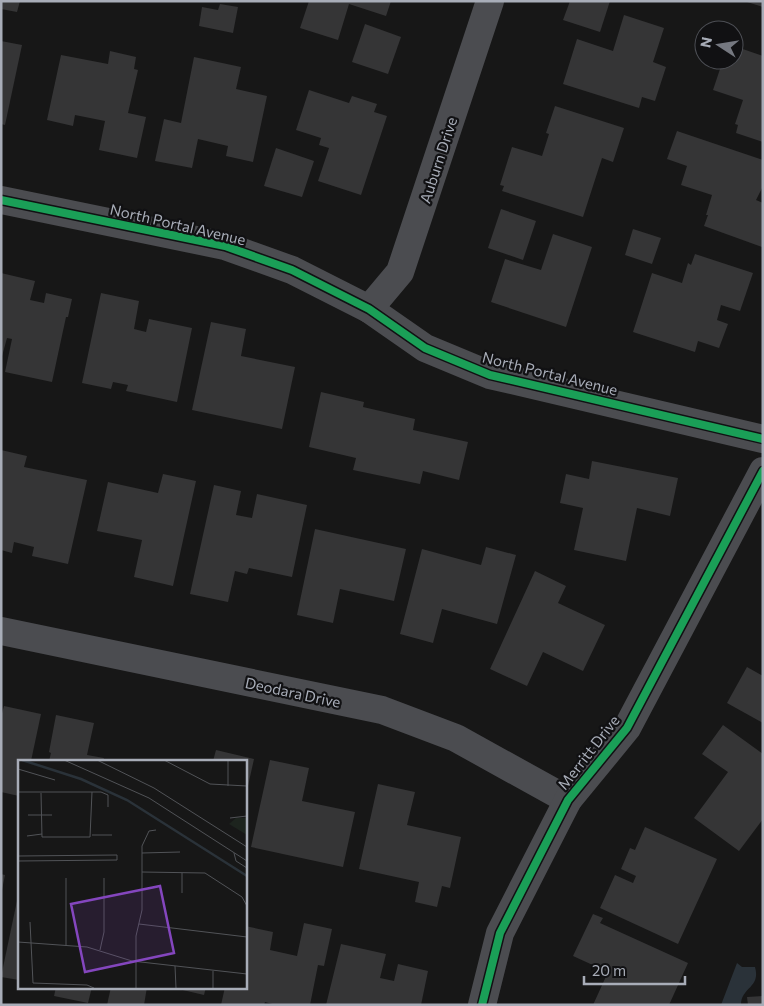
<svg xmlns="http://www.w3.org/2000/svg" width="764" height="1006" viewBox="0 0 764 1006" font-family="Commissioner,sans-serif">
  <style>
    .water { fill: #2a3239 }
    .building { fill: #353536 }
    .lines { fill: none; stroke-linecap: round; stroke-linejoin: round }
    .street { stroke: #4b4c50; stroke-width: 28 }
    .cycleway-casing { stroke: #111113; stroke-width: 11 }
    .cycleway { stroke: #1a9f57; stroke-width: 8 }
    .labels { text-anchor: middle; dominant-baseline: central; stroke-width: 4.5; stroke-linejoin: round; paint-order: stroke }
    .street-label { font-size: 15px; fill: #a8adb8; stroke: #111113 }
    .inset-river { fill: none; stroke: #2a3239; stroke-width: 2.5 }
    .inset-road { fill: none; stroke: #515357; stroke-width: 1 }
    .view { fill: #8446be; fill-opacity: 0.15; stroke: #8446be; stroke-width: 2.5 }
    .inset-edge { fill: none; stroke: #a8adb8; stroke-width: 2.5 }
  </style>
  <rect width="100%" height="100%" fill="#171717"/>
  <path class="water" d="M737 963 742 967H755C761 988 741 987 741 1005H721Z"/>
  <g class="building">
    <polygon points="1,1 20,1 17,12 1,9"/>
    <polygon points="309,1 391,1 386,16 349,4 338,40 300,28"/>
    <polygon points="570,1 610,1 600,32 563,20"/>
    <polygon points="747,1 763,1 763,7 747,2"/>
    <polygon points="220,4 238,7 233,33 199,26 202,7 218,10"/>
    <polygon points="624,15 664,28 653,62 666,67 655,101 642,97 639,108 563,84 577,39 613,51"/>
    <polygon points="365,24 401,37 388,74 352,62"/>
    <polygon points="1,41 22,45 5,125 1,124"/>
    <polygon points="734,46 763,56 763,142 736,133 738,125 735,124 743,100 713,90 723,60 734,60"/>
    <polygon points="110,51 136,57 134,69 138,70 128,113 146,117 137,158 99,150 105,121 75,115 73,126 47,120 61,55 108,64"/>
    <polygon points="194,57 241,67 236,89 267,96 253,162 226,156 228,146 198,139 192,168 155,161 164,119 181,123"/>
    <polygon points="309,90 349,103 352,96 377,104 374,112 387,116 361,195 318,181 329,148 319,145 321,138 296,130"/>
    <polygon points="555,106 624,128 613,162 602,158 583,217 502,191 504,186 500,185 512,147 542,156 549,134 546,133"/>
    <polygon points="677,131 763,160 763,186 756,200 763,203 762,247 704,226 708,215 706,215 712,195 681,185 687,166 667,159"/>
    <polygon points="276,148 314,161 302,197 264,186"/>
    <polygon points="501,209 536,221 523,260 488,248"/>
    <polygon points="633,229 661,238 652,264 625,255"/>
    <polygon points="553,234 592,247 566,327 491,302 505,259 541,270"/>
    <polygon points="695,254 753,273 740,311 721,305 717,320 728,324 719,348 698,341 695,352 633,332 652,273 682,283 688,263 691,265"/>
    <polygon points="1,273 35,281 30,300 44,303 46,293 72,299 68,317 66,317 52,382 5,372 12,339 7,338 1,360"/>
    <polygon points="101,293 139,301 134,329 146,332 149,319 192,328 177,402 126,391 128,385 113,382 111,389 82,383"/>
    <polygon points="211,322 246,329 241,356 295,367 282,429 192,410"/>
    <polygon points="321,392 364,402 363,407 415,419 413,430 468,442 459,480 423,471 420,484 353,470 356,458 309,447"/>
    <polygon points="1,450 27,456 24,467 87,480 68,564 32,556 34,547 14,542 12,553 1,550"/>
    <polygon points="592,461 678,478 670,516 637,508 626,561 574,550 583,508 560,503 566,474 589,479"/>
    <polygon points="163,474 196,481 173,586 134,577 142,540 97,531 108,482 158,493"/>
    <polygon points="214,485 241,491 236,515 252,518 257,494 307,505 292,577 249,568 247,574 235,571 228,602 190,594"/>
    <polygon points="315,529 406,549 394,601 340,589 333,623 297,615"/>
    <polygon points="486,547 516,555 497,624 442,609 433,643 400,634 422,549 481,565"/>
    <polygon points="535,571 566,586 558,603 605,625 583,671 543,652 527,686 490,669"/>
    <polygon points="747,667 763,676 763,723 727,703"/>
    <polygon points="4,706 41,714 31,761 19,761 19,796 1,792 1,717"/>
    <polygon points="56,715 94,723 87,755 104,758 103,761 49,761 51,753 49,752"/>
    <polygon points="723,725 763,754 763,819 739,851 694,818 728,772 702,754"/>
    <polygon points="216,750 254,759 246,795 245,761 213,761"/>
    <polygon points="270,760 309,768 302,801 355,812 343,867 251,847"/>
    <polygon points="378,784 415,792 407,825 461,837 450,888 442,886 437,907 415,902 419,882 359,869"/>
    <polygon points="645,827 717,859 678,944 600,908 615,875 633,883 636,876 621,869 630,848 635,850"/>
    <polygon points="1,874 5,875 2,890 1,889"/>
    <polygon points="18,896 19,897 19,980 1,977"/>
    <polygon points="593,914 603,918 600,923 688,963 669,1005 593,1005 608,972 573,956"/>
    <polygon points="304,923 332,929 324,966 318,965 310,1005 276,1005 265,1002 264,1005 221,1005 225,987 245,987 245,926 273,932 270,950 297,956"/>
    <polygon points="341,944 386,954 380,978 394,981 398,964 428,971 421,1005 326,1005"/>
    <polygon points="56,987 92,987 88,1003 54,996"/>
    <polygon points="111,987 147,987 144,1005 107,1005"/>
    <polygon points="170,987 206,987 204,995"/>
    <polygon points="763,996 763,1005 748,1005 747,997"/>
  </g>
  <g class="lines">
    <g class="street">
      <polyline points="1,200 225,246 292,270 369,309 425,348 490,375 763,439"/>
      <polyline points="369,309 400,272 490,1"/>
      <polyline points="1,631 382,710 456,738 568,800"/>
      <polyline points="482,1005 500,933 568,800 627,728 763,471"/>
    </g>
    <g class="cycleway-casing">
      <g id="cycleway">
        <polyline points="1,200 225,246 292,270 369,309 425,348 490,375 763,439"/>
        <polyline points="482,1005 500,933 568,800 627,728 763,471"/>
      </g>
    </g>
    <use href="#cycleway" class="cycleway"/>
  </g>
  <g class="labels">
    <g class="street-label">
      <text transform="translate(438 160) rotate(-72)">Auburn Drive</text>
      <text transform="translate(178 224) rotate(13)">North Portal Avenue</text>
      <text transform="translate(550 373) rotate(14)">North Portal Avenue</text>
      <text transform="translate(293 692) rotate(12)">Deodara Drive</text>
      <text transform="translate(588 752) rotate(-52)">Merritt Drive</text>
    </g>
  </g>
  <g transform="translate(18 760)">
    <rect width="229" height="229" fill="#171717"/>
    <path d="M218 58H229V75L211 64Z" fill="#1d241e"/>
    <path class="inset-river" d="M4 0 63 19 109 40 229 116"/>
    <path class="inset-road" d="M46 0 131 38 229 101M79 0 136 28 229 87M146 0 192 24 229 26M210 0V26M0 9 37 20M0 32H83L90 35V47M23 33 24 77H72L74 32M10 55H34M212 58 229 56M74 75H94M9 76 24 74M124 93 162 92M216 93 218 101 229 108M0 96 99 95V100L0 101M124 112 187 113 224 137 229 146M164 113V133M48 118V186M12 162 15 223 69 225 76 228M121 164 229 177M229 177V156M0 182 69 187 114 201 229 214M82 190 86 172V118M157 206 158 228M195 211V228M118 228V176L124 150V86L131 71 138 70"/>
    <path class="view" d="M142 126 156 193 67 212 53 144Z"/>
    <rect width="229" height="229" class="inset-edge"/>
  </g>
  <rect width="764" height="1006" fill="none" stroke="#a8adb8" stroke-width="5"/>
  <g transform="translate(719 45) rotate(282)"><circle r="24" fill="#111113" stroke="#4d4f55"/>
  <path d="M0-4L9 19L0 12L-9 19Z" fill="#757880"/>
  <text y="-8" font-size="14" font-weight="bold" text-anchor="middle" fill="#a8adb8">N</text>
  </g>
  <path d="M584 976v8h101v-8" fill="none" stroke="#a8adb8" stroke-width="2.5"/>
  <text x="592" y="976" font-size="15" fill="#a8adb8" stroke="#111113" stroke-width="4" paint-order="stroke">20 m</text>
</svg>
